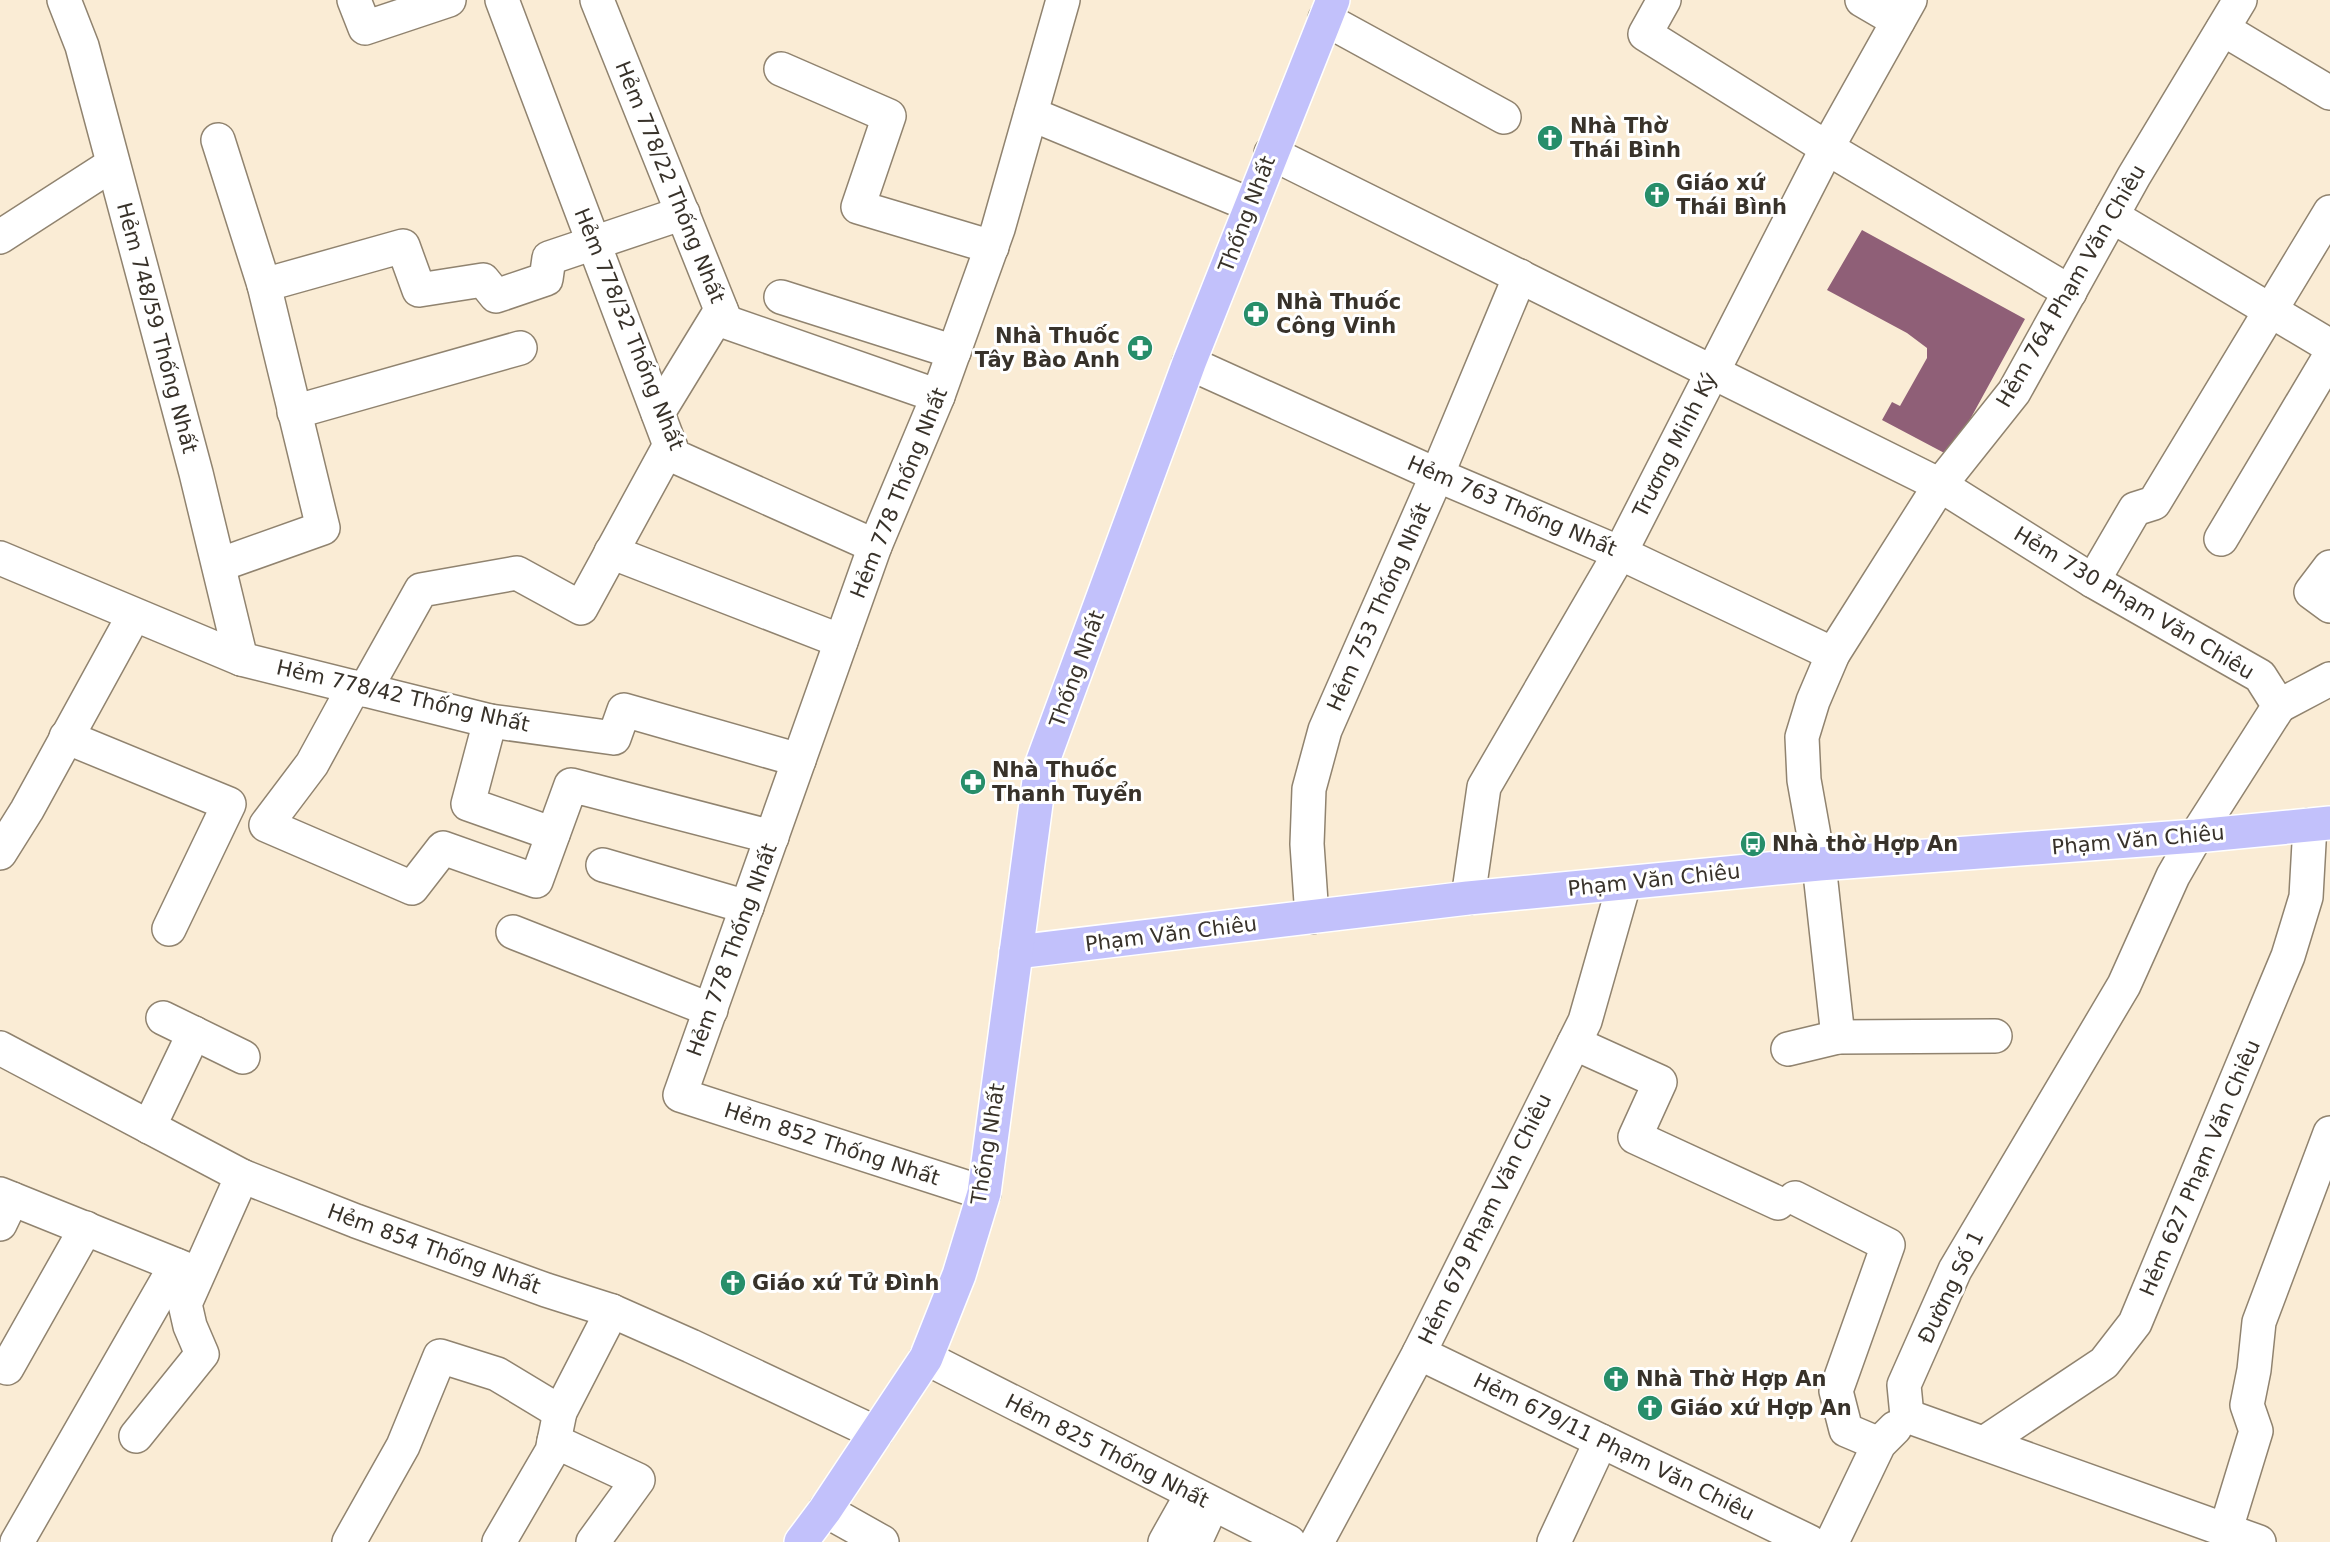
<svg xmlns="http://www.w3.org/2000/svg" width="2330" height="1542" viewBox="0 0 2330 1542" font-family="'DejaVu Sans',sans-serif">
  <style>
    .building { fill: #8f5f77 }
    .lines { fill: none; stroke-linecap: round; stroke-linejoin: round }
    .minor-casing { stroke: #90836f; stroke-width: 36 }
    .major-casing { stroke: #fff; stroke-width: 36 }
    .minor { stroke: #fff; stroke-width: 33 }
    .major { stroke: #c2c1fb; stroke-width: 33 }
    .labels { text-anchor: middle; dominant-baseline: central; stroke-width: 6; stroke-linejoin: round; paint-order: stroke }
    .poi-label { font-size: 21px; font-weight: bold; fill: #38322a; stroke: #fff; text-anchor: start }
    .street-label { font-size: 21px; fill: #38322a; stroke: #fff }
  </style>
  <rect width="100%" height="100%" fill="#faecd5"/>
  <polygon class="building" points="1862,230 2025,319 1950,456 1882,420 1892,402 1900,406 1927,358 1927,348 1907,333 1827,290"/>
  <g class="lines">
    <g class="minor-casing">
      <g id="minor">
        <polyline points="64,0 82,46 196,473 241,659"/>
        <polyline points="354,0 365,28 449,0"/>
        <polyline points="502,0 674,456 875,546"/>
        <polyline points="597,0 726,322 938,396"/>
        <polyline points="1664,0 1645,34 1827,148 2070,292"/>
        <polyline points="1862,0 1898,21"/>
        <polyline points="1325,19 1504,117"/>
        <polyline points="2223,29 2330,93"/>
        <polyline points="781,69 889,116 858,207 992,247"/>
        <polyline points="1031,114 1251,205"/>
        <polyline points="218,140 264,285"/>
        <polyline points="1271,153 1940,485 2093,581 2260,676 2279,706 2196,836 2173,876 2124,985 1955,1270 1904,1385 1907,1416"/>
        <polyline points="2112,216 2330,346"/>
        <polyline points="0,237 113,164"/>
        <polyline points="781,297 954,352"/>
        <polyline points="1189,363 1437,475 1620,553 1833,654"/>
        <polyline points="294,412 520,348"/>
        <polyline points="658,413 721,310"/>
        <polyline points="2221,539 2330,356"/>
        <polyline points="611,552 841,641"/>
        <polyline points="0,558 241,659 490,721 614,738 624,710 799,760"/>
        <polyline points="219,565 323,528 264,285 403,246 419,290 483,280 496,296 546,279 549,258 683,213"/>
        <polyline points="2330,567 2311,592 2330,606"/>
        <polyline points="2093,581 2135,509 2154,503 2330,212"/>
        <polyline points="354,687 312,764 266,825 412,888 443,848 536,881 571,785 772,837"/>
        <polyline points="365,690 421,590 517,573 581,608 670,445"/>
        <polyline points="2279,706 2330,679"/>
        <polyline points="490,721 468,804 553,834"/>
        <polyline points="66,737 229,804 169,929"/>
        <polyline points="0,853 27,810 134,615"/>
        <polyline points="603,865 747,907"/>
        <polyline points="1468,898 1484,787 1620,553 1827,148 1910,0"/>
        <polyline points="1312,917 1307,844 1309,789 1325,730 1437,475 1520,276"/>
        <polyline points="513,932 711,1010"/>
        <polyline points="163,1018 243,1057"/>
        <polyline points="1838,1037 1819,864 1804,780 1802,737 1813,701 1833,654 1940,485 2014,392 2134,176 2240,0"/>
        <polyline points="1574,1043 1660,1082 1635,1137 1778,1203"/>
        <polyline points="0,1048 242,1176 356,1221 546,1290 612,1311 691,1346 876,1433"/>
        <polyline points="1788,1049 1838,1037 1995,1036"/>
        <polyline points="149,1127 194,1033"/>
        <polyline points="984,1193 680,1095 875,546 938,396 998,229 1063,0"/>
        <polyline points="0,1194 196,1273"/>
        <polyline points="1795,1198 1888,1245 1836,1391 1846,1430 1879,1444"/>
        <polyline points="0,1224 12,1199"/>
        <polyline points="1419,1353 1810,1542"/>
        <polyline points="926,1358 1289,1542"/>
        <polyline points="0,1365 7,1368 86,1228"/>
        <polyline points="1907,1416 2259,1542"/>
        <polyline points="136,1436 202,1354 190,1326 185,1304 242,1176"/>
        <polyline points="554,1441 638,1480 593,1542"/>
        <polyline points="1984,1443 2104,1363 2135,1323 2288,956 2306,897 2310,825"/>
        <polyline points="825,1510 882,1542"/>
        <polyline points="2226,1529 2256,1431 2247,1405 2254,1370 2259,1322 2330,1133"/>
        <polyline points="17,1542 176,1265"/>
        <polyline points="349,1542 403,1446 440,1356 497,1374 560,1412"/>
        <polyline points="499,1542 552,1451 560,1412 612,1311"/>
        <polyline points="1165,1542 1192,1494"/>
        <polyline points="1195,1542 1212,1505"/>
        <polyline points="1317,1542 1419,1353 1585,1021 1624,884"/>
        <polyline points="1554,1542 1601,1441"/>
        <polyline points="1832,1542 1879,1444 1895,1428"/>
      </g>
    </g>
    <g class="major-casing">
      <g id="major">
        <polyline points="1016,952 1468,898 1819,864 2196,836 2330,823"/>
        <polyline points="801,1542 825,1510 926,1358 959,1275 984,1193 1041,766 1189,363 1333,0"/>
      </g>
    </g>
    <use href="#minor" class="minor"/>
    <use href="#major" class="major"/>
  </g>
  <defs>
    <g id="church-disc" transform="scale(1.35)"><circle r="9.5" fill="#278e6a" stroke="#fff"/><path d="M-1.2-6h2.4v3.5h3.3v2.4h-3.3V6h-2.4V-.1h-3.3v-2.4h3.3Z" fill="#fff"/></g>
    <g id="pharmacy-disc" transform="scale(1.35)"><circle r="9.5" fill="#278e6a" stroke="#fff"/><path d="M-2-6h4v4h4v4h-4v4h-4v-4h-4v-4h4Z" fill="#fff"/></g>
    <g id="bus-disc" transform="scale(1.35)"><circle r="9.5" fill="#278e6a" stroke="#fff"/><path d="M-5-6H5V4H4V6H2V4H-2V6H-4V4H-5ZM-3.5-4V0h7V-4ZM-3.5 1.2v1.5H-2V1.2ZM2 1.2v1.5H3.5V1.2Z" fill="#fff"/></g>
  </defs>
  <g fill-rule="evenodd">
    <use href="#church-disc" x="1550" y="138"/>
    <use href="#church-disc" x="1657" y="195"/>
    <use href="#pharmacy-disc" x="1256" y="314"/>
    <use href="#pharmacy-disc" x="1140" y="348"/>
    <use href="#pharmacy-disc" x="973" y="782"/>
    <use href="#bus-disc" x="1753" y="844"/>
    <use href="#church-disc" x="733" y="1283"/>
    <use href="#church-disc" x="1616" y="1379"/>
    <use href="#church-disc" x="1650" y="1408"/>
  </g>
  <g class="labels">
    <g class="poi-label">
      <text x="1570" y="126">Nhà Thờ<tspan x="1570" dy="24">Thái Bình</tspan></text>
      <text x="1676" y="183">Giáo xứ<tspan x="1676" dy="24">Thái Bình</tspan></text>
      <text x="1276" y="302">Nhà Thuốc<tspan x="1276" dy="24">Công Vinh</tspan></text>
      <text x="1120" y="336" text-anchor="end">Nhà Thuốc<tspan x="1120" dy="24">Tây Bào Anh</tspan></text>
      <text x="992" y="770">Nhà Thuốc<tspan x="992" dy="24">Thanh Tuyển</tspan></text>
      <text x="1772" y="844">Nhà thờ Hợp An</text>
      <text x="752" y="1283">Giáo xứ Tử Đình</text>
      <text x="1636" y="1379">Nhà Thờ Hợp An</text>
      <text x="1670" y="1408">Giáo xứ Hợp An</text>
    </g>
    <g class="street-label">
      <text transform="translate(670 182) rotate(68)">Hẻm 778/22 Thống Nhất</text>
      <text transform="translate(1247 214) rotate(-69)">Thống Nhất</text>
      <text transform="translate(2071 286) rotate(-60)">Hẻm 764 Phạm Văn Chiêu</text>
      <text transform="translate(157 328) rotate(75)">Hẻm 748/59 Thống Nhất</text>
      <text transform="translate(629 329) rotate(68)">Hẻm 778/32 Thống Nhất</text>
      <text transform="translate(1675 445) rotate(-63)">Trương Minh Ký</text>
      <text transform="translate(899 493) rotate(-68)">Hẻm 778 Thống Nhất</text>
      <text transform="translate(1512 506) rotate(23)">Hẻm 763 Thống Nhất</text>
      <text transform="translate(2134 603) rotate(31)">Hẻm 730 Phạm Văn Chiêu</text>
      <text transform="translate(1379 607) rotate(-66)">Hẻm 753 Thống Nhất</text>
      <text transform="translate(1077 669) rotate(-70)">Thống Nhất</text>
      <text transform="translate(403 696) rotate(13)">Hẻm 778/42 Thống Nhất</text>
      <text transform="translate(2138 840) rotate(-5)">Phạm Văn Chiêu</text>
      <text transform="translate(1654 880) rotate(-6)">Phạm Văn Chiêu</text>
      <text transform="translate(1171 934) rotate(-7)">Phạm Văn Chiêu</text>
      <text transform="translate(732 950) rotate(-70)">Hẻm 778 Thống Nhất</text>
      <text transform="translate(832 1144) rotate(18)">Hẻm 852 Thống Nhất</text>
      <text transform="translate(988 1144) rotate(-81)">Thống Nhất</text>
      <text transform="translate(2200 1168) rotate(-67)">Hẻm 627 Phạm Văn Chiêu</text>
      <text transform="translate(1485 1219) rotate(-64)">Hẻm 679 Phạm Văn Chiêu</text>
      <text transform="translate(434 1249) rotate(20)">Hẻm 854 Thống Nhất</text>
      <text transform="translate(1951 1287) rotate(-64)">Đường Số 1</text>
      <text transform="translate(1614 1447) rotate(26)">Hẻm 679/11 Phạm Văn Chiêu</text>
      <text transform="translate(1107 1451) rotate(27)">Hẻm 825 Thống Nhất</text>
    </g>
  </g>
</svg>
